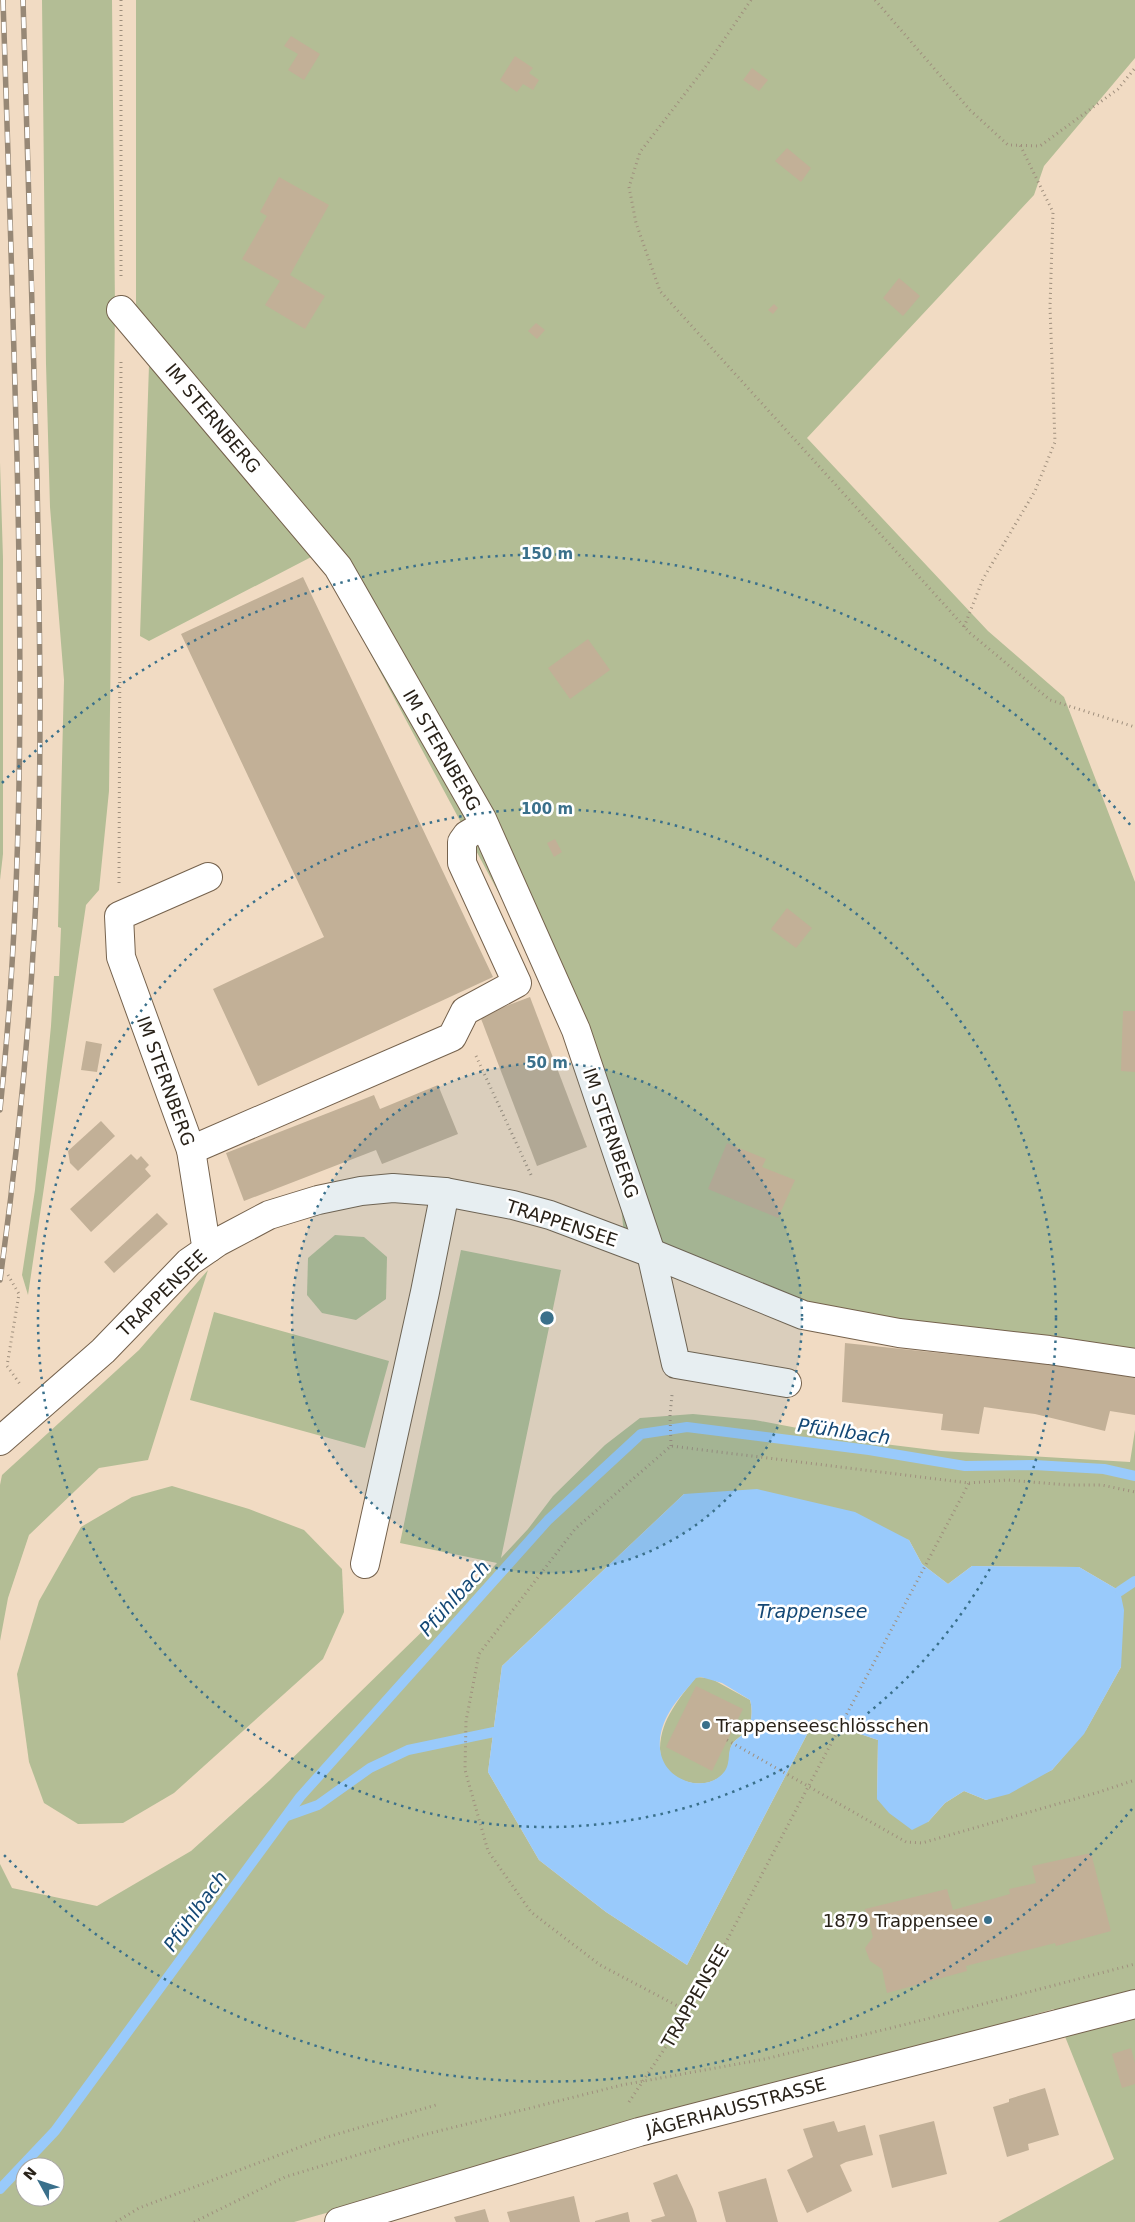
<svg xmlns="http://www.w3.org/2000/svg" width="1135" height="2222" viewBox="0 0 1135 2222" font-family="'DejaVu Sans',sans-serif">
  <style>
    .green { fill: #b3bd95; fill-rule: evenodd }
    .water { fill: #99cafb; fill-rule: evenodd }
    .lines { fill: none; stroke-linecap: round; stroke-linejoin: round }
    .stream { stroke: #99cafb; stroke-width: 10 }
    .building { fill: #c2b097 }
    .minor-casing { stroke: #75624d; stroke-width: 30 }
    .path { stroke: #9f8f7d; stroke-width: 3; stroke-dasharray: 1 4; stroke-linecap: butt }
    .minor { stroke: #fff; stroke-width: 28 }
    .rail-casing { stroke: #978876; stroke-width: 5.5 }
    .rail { stroke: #fff; stroke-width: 4; stroke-dasharray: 11; stroke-linecap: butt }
    .ring { fill: none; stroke: #3a708b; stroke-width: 2.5; stroke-dasharray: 2.5 5 }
    .poi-dot { fill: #3a708b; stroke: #fff; stroke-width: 2 }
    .labels { text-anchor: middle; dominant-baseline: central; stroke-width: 5; stroke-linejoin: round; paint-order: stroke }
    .street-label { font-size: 18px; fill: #292219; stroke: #fff }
    .poi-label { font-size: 18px; fill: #292219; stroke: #fff; text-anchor: start }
    .water-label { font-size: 19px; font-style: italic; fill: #144875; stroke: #fff }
    .centre { fill: #3a708b; stroke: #fff; stroke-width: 2.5 }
    .ring-label { font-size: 15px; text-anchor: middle; font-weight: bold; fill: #3a708b; stroke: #fff; stroke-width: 5; stroke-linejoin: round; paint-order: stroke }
  </style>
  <rect width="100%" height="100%" fill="#f1dbc3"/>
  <g class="green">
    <polygon points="42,0 112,0 115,310 109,791 99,890 86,905 28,1295 22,1275 35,1190 51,1026 54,976 59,976 61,928 58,927 64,680 50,507 46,364"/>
    <polygon points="136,0 1135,0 1135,58 1044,166 1034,195 807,438 988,631 1064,697 1135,882 1135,1363 852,1326 624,1234 618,1179 547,983 317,554 149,641 140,636 149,365 136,307"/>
    <polygon points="0,462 3,559 3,854 0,880"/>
    <polygon points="335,1235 364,1237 387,1257 386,1299 356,1320 322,1313 307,1295 308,1258"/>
    <path d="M461 1250 561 1270 501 1558 528 1529 553 1496 605 1445 640 1418 693 1414 755 1420 876 1443 941 1451 1130 1462 1135 1430V2222H998L1114 2159 1054 2009 294 2222H0V1864L12 1888 97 1906 191 1851 270 1780 437 1617 481 1580 497 1563 400 1543ZM684 1494 909 1540 922 1564 948 1584 972 1566 1079 1567 1120 1591 1121 1667 1086 1730 1052 1770 986 1800 964 1791 945 1803 928 1822 877 1799 878 1740 815 1719 687 1965 606 1912 539 1860 488 1772 502 1666ZM25 2167H55V2197H25Z"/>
    <polygon points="208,1270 148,1460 99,1468 29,1535 8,1598 0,1641 0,1485 2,1475 139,1350"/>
    <polygon points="214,1312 389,1361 365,1448 190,1400"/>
    <polygon points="172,1486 249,1509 304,1530 342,1569 344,1612 323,1659 174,1793 123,1823 78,1824 44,1803 29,1762 17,1674 39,1601 81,1527 132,1497"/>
    <path d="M696 1677 710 1678 750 1700C753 1710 752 1725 745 1733 741 1736 736 1739 733 1743 727 1751 732 1763 725 1772 705 1796 659 1780 660 1748 661 1719 679 1699 696 1677Z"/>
  </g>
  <path class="water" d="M757 1489 855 1512 909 1540 922 1564 948 1584 972 1566 1079 1567 1120 1591 1124 1610 1121 1667 1084 1734 1052 1770 1009 1794 986 1800 964 1791 945 1803 928 1822 912 1830 889 1813 877 1799 878 1740 815 1719 687 1965 606 1912 539 1860 488 1772 502 1666 684 1494ZM701 1677 722 1683 750 1700C753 1710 752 1725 745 1733 741 1736 736 1739 733 1743 725 1753 734 1766 719 1777 711 1784 696 1785 686 1781 655 1769 654 1737 670 1711 677 1699 688 1688 696 1678Z"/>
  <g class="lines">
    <g class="stream">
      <polyline points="1120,1591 1135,1581"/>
      <polyline points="287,1816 318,1805 370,1768 408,1750 494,1732"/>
      <polyline points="0,2189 55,2131 300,1797 548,1520 641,1434 687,1427 869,1450 965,1466 1034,1465 1104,1469 1135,1476"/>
    </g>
  </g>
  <g class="building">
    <polygon points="291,36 320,54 304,80 288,70 298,54 284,46"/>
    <polygon points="515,56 533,68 529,73 539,80 533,90 523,84 517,92 500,80"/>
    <polygon points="752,68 768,80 759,91 743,80"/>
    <polygon points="787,148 811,168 801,182 775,161"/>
    <polygon points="279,177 329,205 290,275 325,296 305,329 265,305 280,281 242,259 267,216 260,212"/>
    <polygon points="899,278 920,296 903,316 883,298"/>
    <polygon points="774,304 778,308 773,314 768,310"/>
    <polygon points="536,323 545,330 537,339 528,331"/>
    <polygon points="303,577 493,977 258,1086 213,989 324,937 181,634"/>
    <polygon points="588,639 610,670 570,699 548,668"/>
    <polygon points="555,839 562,852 554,857 547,843"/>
    <polygon points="787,908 812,928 796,948 771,929"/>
    <polygon points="530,997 587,1147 537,1166 480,1016"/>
    <polygon points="1123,1011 1135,1011 1135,1072 1121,1071"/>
    <polygon points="86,1041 102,1044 97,1072 81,1070"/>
    <polygon points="438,1085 458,1134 382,1164 376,1150 244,1201 226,1153 374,1095 380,1109"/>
    <polygon points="101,1121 115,1136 78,1171 70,1163 68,1151"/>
    <polygon points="727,1143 766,1159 762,1167 795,1180 778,1218 708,1189"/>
    <polygon points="131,1154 137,1160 141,1156 149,1165 145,1169 151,1176 91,1232 70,1209"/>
    <polygon points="157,1213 168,1224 114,1273 104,1262"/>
    <polygon points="845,1343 1119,1372 1119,1375 1135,1378 1135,1415 1110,1411 1105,1431 1035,1414 984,1407 979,1434 941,1430 943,1414 842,1402"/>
    <polygon points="696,1686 743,1709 712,1771 666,1747"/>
    <polygon points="1091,1853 1111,1931 1056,1946 1055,1943 966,1966 967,1971 887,1993 882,1969 870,1961 865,1948 873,1937 865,1909 947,1889 953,1910 1010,1894 1009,1889 1036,1883 1032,1866"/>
    <polygon points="1131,2048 1135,2063 1135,2084 1122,2088 1112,2054"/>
    <polygon points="1045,2088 1059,2135 1028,2144 1029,2150 1007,2157 993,2107 1009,2102 1009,2099"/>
    <polygon points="834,2121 838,2132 865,2125 873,2155 846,2162 840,2165 852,2191 807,2213 787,2170 813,2157 803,2129"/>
    <polygon points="934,2121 947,2174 892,2188 879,2135"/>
    <polygon points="677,2174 693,2209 697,2222 652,2222 651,2220 665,2216 653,2183"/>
    <polygon points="766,2178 778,2222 726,2222 718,2192"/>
    <polygon points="574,2196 580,2222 510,2222 507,2212"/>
    <polygon points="485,2209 489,2222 456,2222 454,2217"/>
    <polygon points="628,2212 630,2222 595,2222 595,2221"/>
  </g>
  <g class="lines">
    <g class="minor-casing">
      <g id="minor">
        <polyline points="121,310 338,567 482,819 576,1030 651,1253 676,1364 787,1383"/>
        <polyline points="208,877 119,916 121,957 191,1150 205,1239 209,1248"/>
        <polyline points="191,1150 452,1037 465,1011 517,983 462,863 462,842 467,835 484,825"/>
        <polyline points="0,1441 103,1351 189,1262 218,1242 269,1215 318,1200 361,1191 393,1188 445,1192 513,1205 550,1215 651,1253 803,1315 899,1333 1049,1350 1135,1363"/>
        <polyline points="365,1564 425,1292 445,1192"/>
        <polyline points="339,2222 639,2132 1135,2004"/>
      </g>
    </g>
    <g class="path">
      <polyline points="121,0 121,280"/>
      <polyline points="751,0 704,69 640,152 629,187 636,223 660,291 970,633 1050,700 1135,727"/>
      <polyline points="875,0 970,110 1008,145 1040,146 1118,89 1135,68"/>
      <polyline points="964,627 983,579 1035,491 1055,442 1050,307 1053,212 1020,145"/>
      <polyline points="119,883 121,359"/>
      <polyline points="476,1056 532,1177"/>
      <polyline points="8,1275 19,1294 7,1366 20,1384"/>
      <polyline points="671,1446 670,1415 672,1395"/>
      <polyline points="969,1483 1008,1480 1068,1485 1102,1485 1135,1492"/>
      <polyline points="727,1740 906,1842 922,1843 1099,1792 1135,1780"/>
      <polyline points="629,2102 689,2012 969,1483 671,1446 575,1529 479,1654 466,1721 465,1770 488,1851 531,1912 600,1965 689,2012"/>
      <polyline points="116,2222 139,2208 324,2138 436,2105"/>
      <polyline points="194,2222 285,2177 423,2135 622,2085 765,2059 911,2023 1135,1964"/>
    </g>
    <use href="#minor" class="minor"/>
    <g class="rail-casing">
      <g id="rail">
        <path d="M0 1110C23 893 22 675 17 457 13 305 8 152 3 0"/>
        <path d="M0 1280C20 1137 33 994 38 850 42 725 39 601 37 476 33 318 28 159 23 0"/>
      </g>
    </g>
    <use href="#rail" class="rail"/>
  </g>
  <circle cx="547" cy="1318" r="255" fill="#3a708b" fill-opacity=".12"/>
  <g class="ring">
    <circle cx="547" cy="1318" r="255"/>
    <circle cx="547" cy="1318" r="509"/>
    <path d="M1132 1809A764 764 0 0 1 2 1853M2 783A764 764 0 0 1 1132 827"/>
  </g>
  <g class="poi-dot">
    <circle cx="706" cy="1725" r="5"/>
    <circle cx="988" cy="1920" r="5"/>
  </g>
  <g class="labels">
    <g class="street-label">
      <text transform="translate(213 418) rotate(50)">IM STERNBERG</text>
      <text transform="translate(442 750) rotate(60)">IM STERNBERG</text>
      <text transform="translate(166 1081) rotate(70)">IM STERNBERG</text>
      <text transform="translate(611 1133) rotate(71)">IM STERNBERG</text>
      <text transform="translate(562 1223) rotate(18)">TRAPPENSEE</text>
      <text transform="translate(162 1293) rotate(-44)">TRAPPENSEE</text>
      <text transform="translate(695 1996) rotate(-60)">TRAPPENSEE</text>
      <text transform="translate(736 2107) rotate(-15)">JÄGERHAUSSTRASSE</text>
    </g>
    <g class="poi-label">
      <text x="716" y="1725">Trappenseeschlösschen</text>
      <text x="978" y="1920" text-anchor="end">1879 Trappensee</text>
    </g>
    <g class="water-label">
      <text transform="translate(844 1431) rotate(8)">Pfühlbach</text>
      <text transform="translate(454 1598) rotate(-48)">Pfühlbach</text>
      <text x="812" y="1611">Trappensee</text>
      <text transform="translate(195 1911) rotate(-54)">Pfühlbach</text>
    </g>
  </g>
  <circle cx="547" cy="1318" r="8" class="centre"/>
  <g class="ring-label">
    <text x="547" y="559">150 m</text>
    <text x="547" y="814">100 m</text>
    <text x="547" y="1068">50 m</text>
  </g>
  <g transform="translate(40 2182) rotate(310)"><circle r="24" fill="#ffffff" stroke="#a9a7a3"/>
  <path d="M0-4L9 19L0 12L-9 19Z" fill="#3a708b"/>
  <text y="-8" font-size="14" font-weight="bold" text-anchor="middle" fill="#292219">N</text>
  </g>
</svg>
